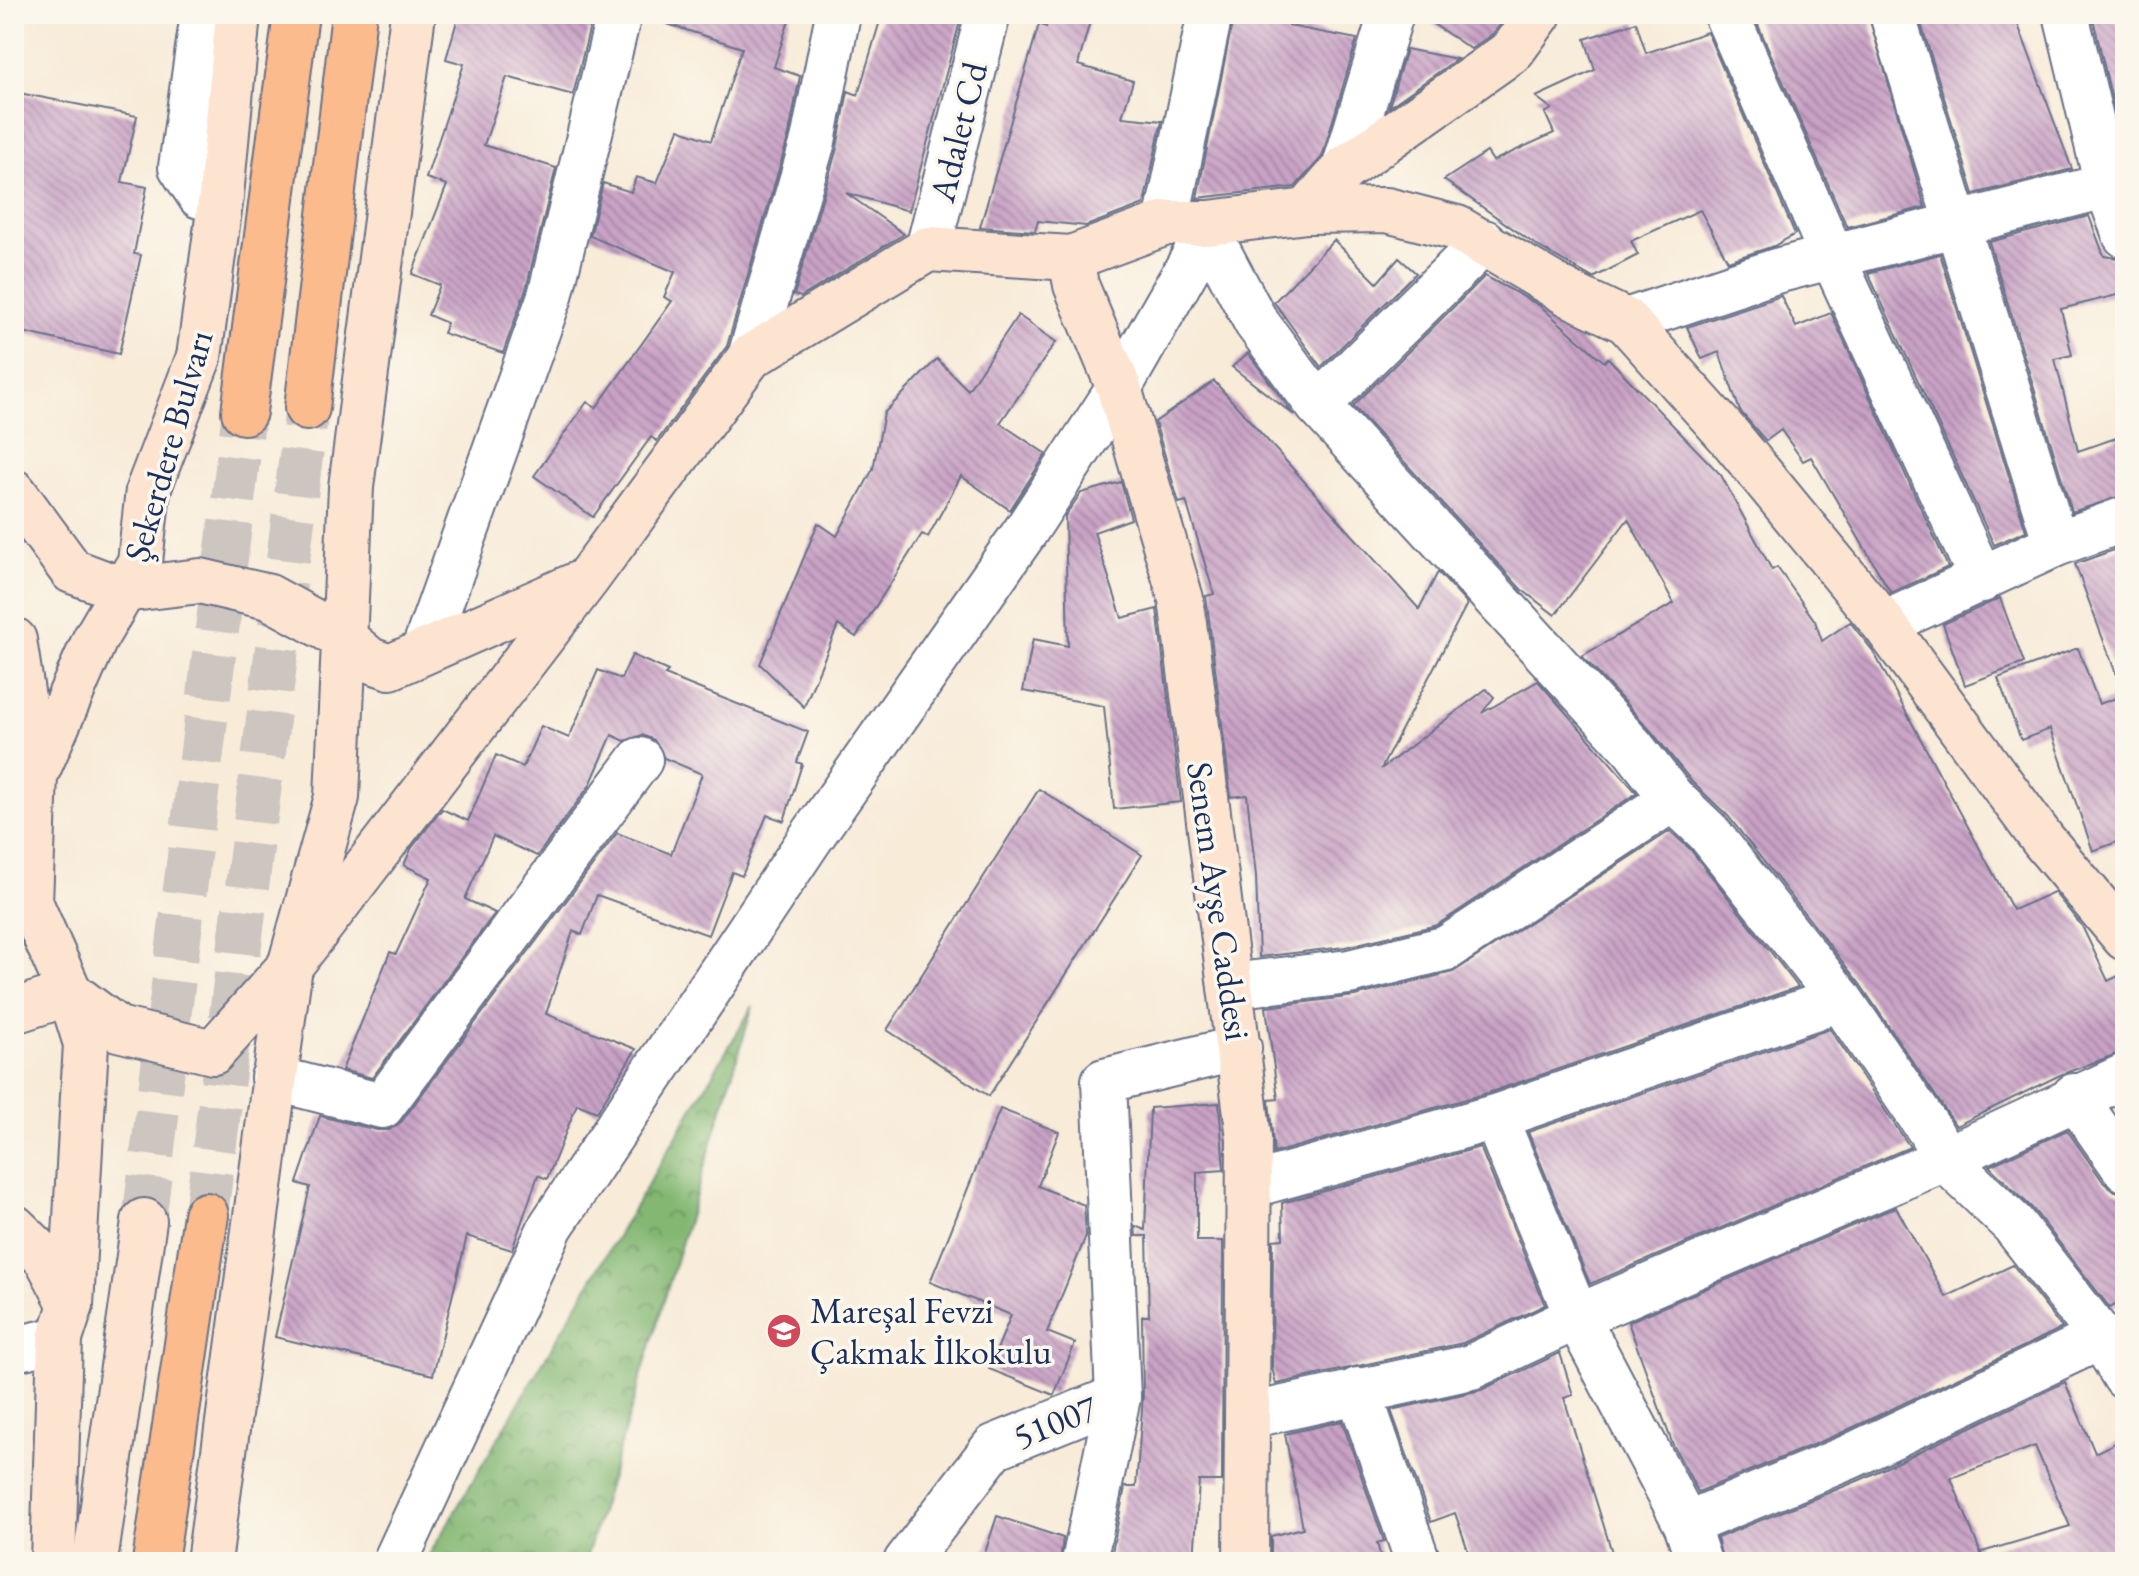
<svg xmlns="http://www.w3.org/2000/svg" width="2139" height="1576" viewBox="0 0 2139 1576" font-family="'EB Garamond',serif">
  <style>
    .forest { fill: url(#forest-crowns); stroke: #4f7368; stroke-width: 2 }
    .building { fill: url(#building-back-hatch); fill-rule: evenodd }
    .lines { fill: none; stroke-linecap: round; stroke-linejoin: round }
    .secondary-tunnel { stroke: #ccc5c0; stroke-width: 44; stroke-dasharray: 44 22; stroke-linecap: butt }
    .street-casing { stroke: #687189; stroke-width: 48 }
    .secondary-casing { stroke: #687189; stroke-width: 48 }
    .primary-casing { stroke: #687189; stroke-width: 48 }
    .street { stroke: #fff; stroke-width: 44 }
    .secondary { stroke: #fde4d1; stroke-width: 44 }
    .primary { stroke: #fbbb8c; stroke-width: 44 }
    .labels { text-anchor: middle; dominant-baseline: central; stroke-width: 7; stroke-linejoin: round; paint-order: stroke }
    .street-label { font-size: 36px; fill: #1b2f5e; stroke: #fbf7ec }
    .poi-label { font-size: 36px; fill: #1b2f5e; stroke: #fbf7ec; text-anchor: start }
  </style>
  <defs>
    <pattern id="forest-crowns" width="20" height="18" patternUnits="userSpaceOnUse" patternTransform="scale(2)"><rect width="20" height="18" fill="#83b772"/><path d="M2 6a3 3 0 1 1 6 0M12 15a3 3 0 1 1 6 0" fill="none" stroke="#6a9561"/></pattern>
    <pattern id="building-back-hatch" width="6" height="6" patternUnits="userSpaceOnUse" patternTransform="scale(2)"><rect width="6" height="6" fill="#c9a2c5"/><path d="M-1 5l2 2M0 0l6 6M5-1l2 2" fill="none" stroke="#a284a3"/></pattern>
  </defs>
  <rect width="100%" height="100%" fill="#fbf7ec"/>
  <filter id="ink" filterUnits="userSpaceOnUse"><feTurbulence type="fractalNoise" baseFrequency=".0125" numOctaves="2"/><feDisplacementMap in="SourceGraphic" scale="16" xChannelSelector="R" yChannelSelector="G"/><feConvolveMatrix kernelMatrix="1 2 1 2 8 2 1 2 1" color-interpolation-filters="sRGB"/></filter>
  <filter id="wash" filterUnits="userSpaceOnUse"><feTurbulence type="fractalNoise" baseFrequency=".006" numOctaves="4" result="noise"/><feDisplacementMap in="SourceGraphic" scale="32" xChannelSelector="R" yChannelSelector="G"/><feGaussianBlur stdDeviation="1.8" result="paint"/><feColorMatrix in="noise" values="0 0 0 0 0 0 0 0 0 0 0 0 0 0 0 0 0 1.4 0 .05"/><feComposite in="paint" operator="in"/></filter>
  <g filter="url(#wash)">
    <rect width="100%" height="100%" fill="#f8ebd8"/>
    <polygon class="forest" points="753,1006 585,1562 425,1562"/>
    <g id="blocks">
      <g class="building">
        <polygon points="459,14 593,14 573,95 507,77 484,145 556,168 526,289 503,353 443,333 447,323 428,315 440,285 412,274 447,185 426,178 464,64 446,59"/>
        <polygon points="663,14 791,14 774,67 800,76 789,135 727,346 657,441 651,437 593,517 534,476 587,402 596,408 672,301 664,297 675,272 590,236 603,183 631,192 636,177 657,183 679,129 711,141 742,48 661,22"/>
        <polygon points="882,14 962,14 909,211 846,193 904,234 801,297 794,295 837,148 848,91 858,95"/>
        <polygon points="1050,14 1092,14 1078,65 1133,81 1122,117 1162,121 1144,204 1086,226 1038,221 1035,231 980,227 1039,24 1046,27"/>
        <polygon points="1234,14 1291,14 1289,26 1357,39 1322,157 1295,187 1197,198"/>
        <polygon points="1418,14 1508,14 1494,33 1471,49"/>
        <polygon points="1761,14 1868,14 1925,207 1847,227 1754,16"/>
        <polygon points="1918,14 2014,14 2072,169 1974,194"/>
        <polygon points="2092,14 2125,14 2125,120 2117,121"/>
        <polygon points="1636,22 1646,53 1707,32 1795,234 1774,246 1728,261 1700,210 1631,241 1638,255 1593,278 1536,245 1444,180 1487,152 1493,161 1554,133 1545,113 1552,109 1536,97 1595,70 1585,39"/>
        <polygon points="1406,49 1457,59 1389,107"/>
        <polygon points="14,92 137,116 122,182 147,187 134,254 141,255 119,354 14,330"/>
        <polygon points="2089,216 2104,256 2125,259 2125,293 2061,309 2072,355 2055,359 2078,451 2125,435 2125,495 2072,512 1989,242"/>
        <polygon points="1334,240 1377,283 1399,258 1416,273 1321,367 1274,302"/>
        <polygon points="1940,254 2026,531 1994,545 1868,273"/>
        <polygon points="1485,276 1539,305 1604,362 1608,358 1721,475 1772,570 1777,567 1815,621 1822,641 1850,622 1873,651 2013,910 2054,892 2082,926 2108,981 2125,973 2125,1051 2060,1075 1956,1126 1860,984 1728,816 1692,782 1651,731 1582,656 1674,603 1628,519 1555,615 1521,589 1353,406"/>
        <polygon points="1781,296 1796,327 1831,313 1948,567 1891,593 1811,457 1803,461 1781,430 1766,441 1740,411 1719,352 1702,359 1687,327"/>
        <polygon points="1018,315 1056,342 1000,423 1046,454 1010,510 961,476 928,537 922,534 856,637 838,625 804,707 760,664 818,523 837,536 873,469 884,413 937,359 968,390"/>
        <polygon points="1248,353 1294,415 1232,367"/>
        <polygon points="1214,381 1419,609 1438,572 1467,604 1381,769 1486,689 1494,697 1482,713 1538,681 1637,793 1437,925 1345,947 1259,957 1256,876 1247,795 1231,797 1206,596 1214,594 1186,501 1179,503 1155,422"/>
        <polygon points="1121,482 1131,519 1094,532 1122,618 1157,609 1181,802 1114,809 1104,706 1023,691 1033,639 1068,646 1065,516 1081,493"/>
        <polygon points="2125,546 2125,686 2121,687 2075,564"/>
        <polygon points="2000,598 2024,663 1965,685 1943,624"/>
        <polygon points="2078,648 2099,704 2125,695 2125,839 2093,851 2050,729 2021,740 1998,678"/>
        <polygon points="632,655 668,671 665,675 808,732 797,762 802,764 784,821 767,815 742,876 732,872 708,935 597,895 582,935 573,931 546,1014 636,1049 597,1112 577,1104 547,1179 538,1175 512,1250 467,1236 433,1375 275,1337 310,1187 297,1183 320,1116 377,1130 389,1130 401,1122 617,833 671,854 702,774 664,758 654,740 642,735 625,741 612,735 590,785 537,856 493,836 465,899 495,913 372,1078 342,1070 390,952 396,954 431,878 404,865 411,849 442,809 468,821 496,755 523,767 541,726 569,738 598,670 621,679"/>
        <polygon points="1039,789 1142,855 989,1096 887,1030"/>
        <polygon points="1670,831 1690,849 1798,987 1488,1093 1274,1153 1269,1100 1278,1099 1266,1007 1355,996 1453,972"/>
        <polygon points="1830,1029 1910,1147 1590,1284 1528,1132"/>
        <polygon points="1219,1103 1224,1170 1197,1172 1197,1241 1223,1241 1222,1481 1199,1481 1194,1562 1110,1562 1125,1487 1136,1487 1143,1396 1142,1316 1149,1316 1147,1236 1136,1236 1135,1226 1145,1230 1150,1108"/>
        <polygon points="1000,1109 1059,1132 1038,1186 1084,1205 1086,1236 1047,1332 1075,1343 1054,1395 989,1369 1011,1315 930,1282"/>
        <polygon points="2067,1130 2104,1183 2114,1191 2125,1194 2125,1299 2110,1308 2033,1209 1989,1166"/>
        <polygon points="1480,1147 1545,1305 1463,1343 1276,1384 1272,1367 1273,1240 1283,1239 1282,1203"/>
        <polygon points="1896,1207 1946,1297 2013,1265 2062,1328 1839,1434 1698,1492 1673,1445 1628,1322"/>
        <polygon points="1560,1353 1573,1395 1564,1398 1615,1562 1472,1562 1455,1513 1431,1522 1391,1410 1481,1390"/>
        <path d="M2065 1382 2095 1453 2125 1438V1562H1723L1717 1538 1860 1480ZM2035 1446 2070 1526 1982 1552 1983 1559 1951 1478Z"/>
        <polygon points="1342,1421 1384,1541 1377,1543 1382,1562 1271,1562 1271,1536 1303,1528 1285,1434"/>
        <polygon points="997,1516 1063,1538 1060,1562 982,1562"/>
      </g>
    </g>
  </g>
  <g filter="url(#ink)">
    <use href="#blocks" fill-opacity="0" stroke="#687189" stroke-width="2"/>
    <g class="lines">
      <g class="secondary-tunnel">
        <polyline points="206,1215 307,408"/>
        <polyline points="144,1221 244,412"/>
      </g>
      <g class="street-casing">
        <g id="street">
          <polyline points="203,14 181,167 200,196 221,196"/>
          <polyline points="1726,14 1833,258 1982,580"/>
          <polyline points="1892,14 2056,544"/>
          <polyline points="2066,14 2107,186 2125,235"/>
          <polyline points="1344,169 1391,14"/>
          <polyline points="1166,223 1210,14"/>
          <polyline points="1208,232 1256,322 1318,405 1633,748 1673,799 1708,832 1840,999 1930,1131 1945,1159 2013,1224 2101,1337 2125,1377"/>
          <polyline points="928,249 988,14"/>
          <polyline points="1626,321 1776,271 2125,181"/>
          <polyline points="750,357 813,141 838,14"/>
          <polyline points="1318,405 1484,242"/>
          <polyline points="1884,624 2056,544 2125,519"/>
          <polyline points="423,652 550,296 619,14"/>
          <polyline points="1230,986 1349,972 1447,948 1673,799"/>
          <polyline points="273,1078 382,1106 640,760"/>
          <polyline points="2074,1096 2125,1169"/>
          <polyline points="1495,1117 1577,1317 1686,1524 1699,1562"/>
          <polyline points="1249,1186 1495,1117 1840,999"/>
          <polyline points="14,1349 60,1339"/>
          <polyline points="1358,1390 1418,1562"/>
          <polyline points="1248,1416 1471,1367 1577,1317 1945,1159 2125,1076"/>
          <polyline points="1686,1524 1849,1457 2101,1337"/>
          <polyline points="395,1562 551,1226 810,839 1025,532 1119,388 1208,232 1209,223"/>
          <polyline points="906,1562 994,1447 1118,1397"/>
          <polyline points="1084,1562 1118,1397 1104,1081 1239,1048"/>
        </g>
      </g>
      <g class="secondary-casing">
        <g id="secondary">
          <polyline points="1307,211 1344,169 1512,51 1539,14"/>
          <polyline points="1071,258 1076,285 1119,388 1181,599 1249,1138 1246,1562"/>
          <polyline points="14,492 72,571 123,590 200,581 269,597 344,638 370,660 390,667 578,584"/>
          <polyline points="14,640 35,776 32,780"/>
          <polyline points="70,993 118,1029 213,1052 290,966 587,579 750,357 928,249 1071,258 1166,223 1209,223 1307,211 1387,210 1457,228 1569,294 1626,321 1730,437 1884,624 2043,840 2125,938"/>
          <polyline points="14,1011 70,993"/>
          <polyline points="14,1227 47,1259 71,1305"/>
          <polyline points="53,1562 60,1339 71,1305 86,1044 70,993 30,902 35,776 95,639 140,562 148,490 199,357 221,196 238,14"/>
          <polyline points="95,1562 144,1221"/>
          <polyline points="209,1562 290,966 337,797 351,487 413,14"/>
        </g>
      </g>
      <g class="primary-casing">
        <g id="primary">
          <polyline points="307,408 354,14"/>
          <polyline points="244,412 296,14"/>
          <polyline points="155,1562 206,1215"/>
        </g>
      </g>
      <use href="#street" class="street"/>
      <use href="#secondary" class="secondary"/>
      <use href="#primary" class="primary"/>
    </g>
  </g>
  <defs>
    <g id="school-disc" transform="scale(1.8)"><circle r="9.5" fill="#d1495b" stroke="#fbf7ec"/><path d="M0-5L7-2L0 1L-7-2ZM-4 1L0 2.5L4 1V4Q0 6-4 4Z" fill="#fff"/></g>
  </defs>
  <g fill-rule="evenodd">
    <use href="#school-disc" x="784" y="1331"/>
  </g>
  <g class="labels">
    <g class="street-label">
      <text transform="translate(958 132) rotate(-76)">Adalet Cd</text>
      <text transform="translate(168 446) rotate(-74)">Şekerdere Bulvarı</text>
      <text transform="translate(1219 901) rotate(82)">Senem Ayşe Caddesi</text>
      <text transform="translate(1055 1422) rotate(-22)">51007</text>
    </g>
    <g class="poi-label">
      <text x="810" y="1310">Mareşal Fevzi<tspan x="810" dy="41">Çakmak İlkokulu</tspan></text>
    </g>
  </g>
  <rect width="2139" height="1576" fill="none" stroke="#fbf7ec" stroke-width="48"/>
</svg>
